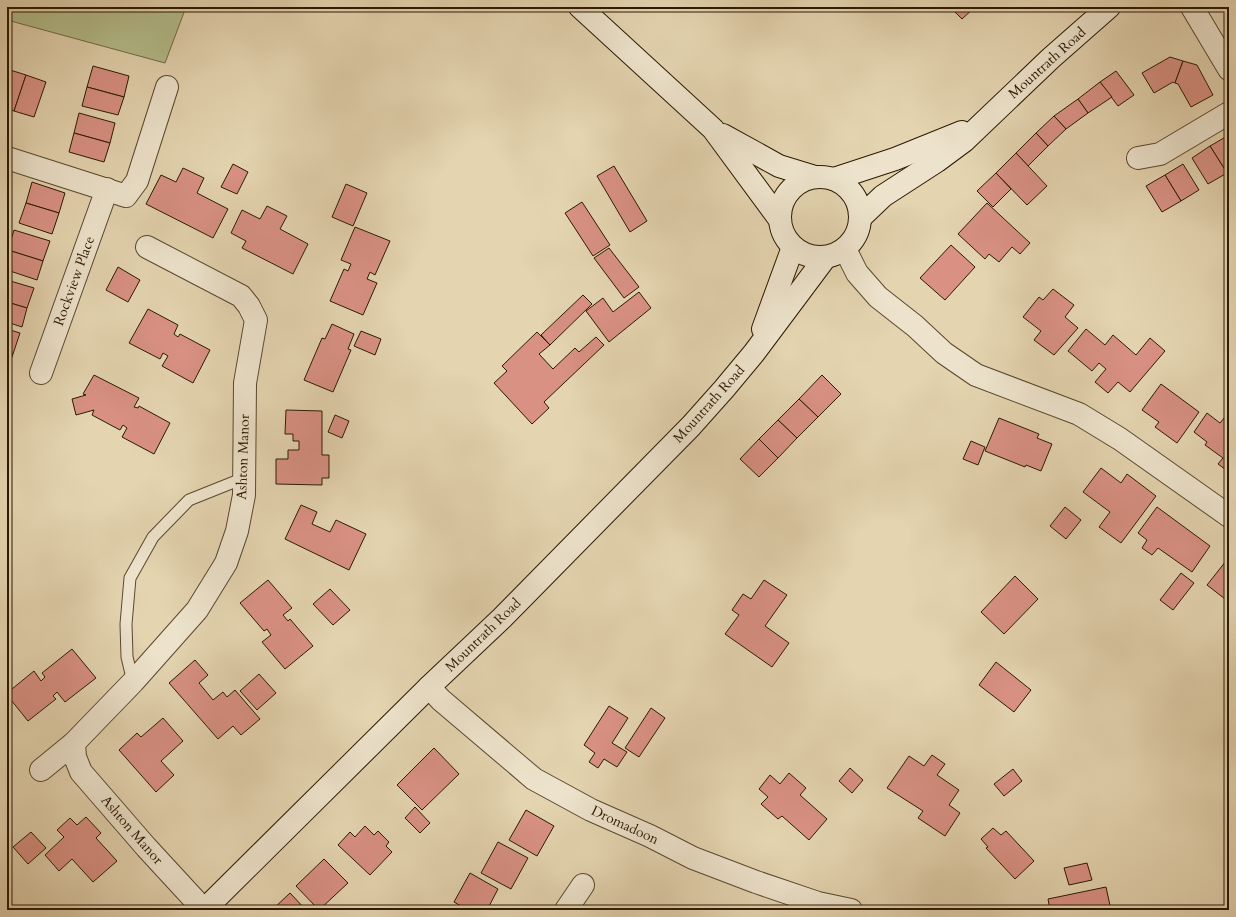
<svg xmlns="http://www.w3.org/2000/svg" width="1236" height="917" viewBox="0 0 1236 917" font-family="Cardo,serif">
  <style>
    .green { fill: #b4bd8b; stroke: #706b46 }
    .building { fill: #d99184; stroke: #2b1902 }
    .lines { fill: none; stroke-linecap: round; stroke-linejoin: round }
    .lane-casing { stroke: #59482e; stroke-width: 13 }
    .street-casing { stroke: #59482e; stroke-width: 24 }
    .secondary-casing { stroke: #2b1902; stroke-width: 24 }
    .lane { stroke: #ede3cc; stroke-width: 11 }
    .street { stroke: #ede3cc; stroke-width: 22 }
    .secondary { stroke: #ede3cc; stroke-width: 22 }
    .labels { text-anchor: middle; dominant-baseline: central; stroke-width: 3; stroke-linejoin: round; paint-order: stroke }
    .street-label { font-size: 14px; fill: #2b1902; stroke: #ede3cc }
  </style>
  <rect width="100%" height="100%" fill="#e4d4b0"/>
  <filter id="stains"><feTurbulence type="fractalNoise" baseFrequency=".005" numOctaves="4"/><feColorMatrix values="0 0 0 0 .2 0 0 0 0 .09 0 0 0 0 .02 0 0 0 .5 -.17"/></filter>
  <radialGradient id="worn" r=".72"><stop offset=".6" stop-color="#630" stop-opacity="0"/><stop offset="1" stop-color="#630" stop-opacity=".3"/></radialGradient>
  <polygon class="green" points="7,7 186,7 165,63 7,20"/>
  <g class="building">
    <polygon points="950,7 975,7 962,19"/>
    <polygon points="1170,57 1183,61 1175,83 1173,82 1154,93 1142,73"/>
    <polygon points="1183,61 1197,65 1213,95 1191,107 1178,84 1175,83"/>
    <polygon points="93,66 129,76 124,97 87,87"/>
    <polygon points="7,69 26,75 14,111 7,108"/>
    <polygon points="1116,71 1134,95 1118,106 1100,82"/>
    <polygon points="26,75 46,82 34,117 14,111"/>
    <polygon points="1100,82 1112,97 1088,113 1078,99"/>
    <polygon points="87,87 124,97 118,115 82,106"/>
    <polygon points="1078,99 1088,113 1066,129 1054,116"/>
    <polygon points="79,113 115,123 110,143 74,133"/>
    <polygon points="1054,116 1066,129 1048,146 1036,133"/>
    <polygon points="74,133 110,143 104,162 69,152"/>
    <polygon points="1036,133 1048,146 1028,166 1016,153"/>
    <polygon points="1229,135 1229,171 1227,173 1210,146"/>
    <polygon points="1210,146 1227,173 1208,184 1192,158"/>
    <polygon points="1016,153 1047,186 1027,205 996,173"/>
    <polygon points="233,164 248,172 237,194 221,187"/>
    <polygon points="1183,164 1199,190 1181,201 1165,175"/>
    <polygon points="614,166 647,221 630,232 597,176"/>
    <polygon points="183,168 204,178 197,193 228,209 213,238 146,204 161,175 176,182"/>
    <polygon points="996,173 1011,189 993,207 977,191"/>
    <polygon points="1165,175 1181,201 1162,212 1146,186"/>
    <polygon points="32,182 65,193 59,213 26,203"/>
    <polygon points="346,184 367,193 353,226 332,217"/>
    <polygon points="582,202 610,245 593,256 565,213"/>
    <polygon points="26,203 59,213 52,234 19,223"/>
    <polygon points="987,203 1030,243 1020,254 1012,247 999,262 989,254 985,259 958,234"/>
    <polygon points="267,206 287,216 280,229 308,244 293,274 242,248 246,241 231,233 242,210 260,219"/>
    <polygon points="355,227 390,241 375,275 370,272 367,279 377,283 363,315 330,301 344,269 348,271 351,264 341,260"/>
    <polygon points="14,230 50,241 43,261 8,250"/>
    <polygon points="951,245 975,267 945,300 920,278"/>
    <polygon points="609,248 639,287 624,298 594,258"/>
    <polygon points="8,250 43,261 37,280 7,270"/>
    <polygon points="118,267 140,280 128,302 106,290"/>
    <polygon points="7,280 34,288 27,308 7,302"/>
    <polygon points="1053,289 1074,305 1065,317 1078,328 1054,355 1034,340 1041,331 1023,317 1039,297 1043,300"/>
    <polygon points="639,292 651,308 609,342 586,311 603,298 613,312"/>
    <polygon points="583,295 592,304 550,345 541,335"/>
    <polygon points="7,302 27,308 22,327 7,322"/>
    <polygon points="148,309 178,325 174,334 178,337 180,334 210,350 193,383 162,366 168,356 163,353 160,359 129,343"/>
    <polygon points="332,324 354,334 348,349 351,350 333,392 304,380 322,338 325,339"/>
    <polygon points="7,329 20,333 13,354 7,352"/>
    <polygon points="1086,329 1105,345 1113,335 1136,355 1150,338 1165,351 1130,392 1118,382 1108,393 1095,382 1106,369 1099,363 1092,371 1068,351"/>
    <polygon points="361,331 381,339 375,355 354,346"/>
    <polygon points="537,332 550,345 539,354 553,369 575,348 579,352 596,337 604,345 544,402 549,408 532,424 494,383 507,371 502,366"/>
    <polygon points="7,352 13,354 7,372"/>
    <polygon points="94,375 139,398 134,407 138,408 139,406 170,423 154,454 122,437 127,428 123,425 120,430 92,415 94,410 76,415 72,399 86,395 83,394"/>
    <polygon points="822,375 841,394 818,417 799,399"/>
    <polygon points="1161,384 1199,412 1177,443 1155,427 1159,422 1142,410"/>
    <polygon points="799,399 818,417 797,438 778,420"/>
    <polygon points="286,410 322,411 322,455 329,455 329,478 322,478 322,485 276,484 276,459 288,459 288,450 299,450 299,441 293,441 293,434 285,434"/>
    <polygon points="1229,412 1229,472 1218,464 1223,458 1205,445 1207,442 1194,432 1207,413 1220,423"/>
    <polygon points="335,415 349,421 342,438 328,432"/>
    <polygon points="999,418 1039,434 1037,438 1052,444 1041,471 1026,465 1025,467 985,451"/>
    <polygon points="778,420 797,438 778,458 759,439"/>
    <polygon points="759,439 778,458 759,477 740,459"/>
    <polygon points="971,441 985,447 978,465 963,459"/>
    <polygon points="1101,468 1121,483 1127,474 1156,496 1121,543 1099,527 1110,512 1083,492"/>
    <polygon points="301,505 317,512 312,524 330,532 336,520 366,534 349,570 285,539"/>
    <polygon points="1065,507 1081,520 1066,539 1050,526"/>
    <polygon points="1157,507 1210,546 1192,572 1158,548 1152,555 1142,548 1147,540 1138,533"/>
    <polygon points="1226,561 1229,564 1229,602 1207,585"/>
    <polygon points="1181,573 1194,583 1173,610 1160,600"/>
    <polygon points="1015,576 1038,599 1004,634 981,612"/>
    <polygon points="268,580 292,608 283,615 288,621 290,619 313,646 285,669 262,642 271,635 267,629 264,631 240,603"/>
    <polygon points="764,580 787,595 765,626 789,643 772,667 725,634 739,615 732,610 743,594 751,599"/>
    <polygon points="330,589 350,610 333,625 313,604"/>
    <polygon points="72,649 96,678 65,702 57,692 53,696 56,699 28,721 7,695 7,693 34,671 41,681 45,677 42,673"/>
    <polygon points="195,660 208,675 199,683 213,700 223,692 227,697 235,690 260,719 241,735 233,726 218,739 169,683"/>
    <polygon points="996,662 1031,690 1014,712 979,685"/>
    <polygon points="259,674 276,693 257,710 240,691"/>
    <polygon points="609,706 628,718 612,743 627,752 617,767 604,759 598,768 589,762 595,753 584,745"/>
    <polygon points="651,708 665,718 639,757 625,748"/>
    <polygon points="163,718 183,741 161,761 174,775 156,792 119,750 137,733 141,737"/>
    <polygon points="434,748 459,774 422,810 397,785"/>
    <polygon points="932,755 945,764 937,775 959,790 949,805 960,813 945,836 918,818 923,811 887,788 909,756 924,766"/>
    <polygon points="850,768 863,780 852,793 839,781"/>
    <polygon points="1013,769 1022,781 1004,796 994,784"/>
    <polygon points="789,773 806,788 800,795 827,819 809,840 782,816 778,819 761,804 768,797 759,789 770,775 780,784"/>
    <polygon points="415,807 430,823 420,833 405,818"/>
    <polygon points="526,810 554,826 537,856 509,840"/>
    <polygon points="86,817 101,833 96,838 117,861 93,882 72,859 59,871 45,855 64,837 57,830 70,818 77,825"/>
    <polygon points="365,826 374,835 378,831 389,842 386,846 392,852 370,875 338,845 350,832 355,837"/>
    <polygon points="993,828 1001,835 1006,831 1034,861 1015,879 986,848 988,847 981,839"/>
    <polygon points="31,832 46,848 28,864 13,847"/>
    <polygon points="498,842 528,858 511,889 481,873"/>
    <polygon points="324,859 348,883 319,910 296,886"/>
    <polygon points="1087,863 1092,880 1069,885 1064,868"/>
    <polygon points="470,873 498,889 487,910 468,910 454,902"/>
    <polygon points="1106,887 1111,910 1050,910 1048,899"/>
    <polygon points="290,893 306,910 272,910"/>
  </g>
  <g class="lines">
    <g class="lane-casing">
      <polyline id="lane" points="133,682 127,657 126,624 130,578 153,537 189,500 244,478"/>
    </g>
    <g class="street-casing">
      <g id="street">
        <polyline points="1192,7 1229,69"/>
        <polyline points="7,158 126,196 137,181 167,87"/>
        <polyline points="1138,158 1160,154 1229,113"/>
        <polyline points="147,247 241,296 249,306 256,320 245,383 244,495 237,531 226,563 197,610 133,682 74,743 75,757 81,772 146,847 204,910"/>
        <polyline points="845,249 857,273 878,297 915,326 944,353 976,375 1079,414 1120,439 1229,516"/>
        <polyline points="41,373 107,189"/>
        <polyline points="429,687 441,700 534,779 591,810 650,836 693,858 756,882 818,903 851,910"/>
        <polyline points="41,770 74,743"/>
        <polyline points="566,910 583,885"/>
      </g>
    </g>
    <g class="secondary-casing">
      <g id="secondary">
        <polyline points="580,7 713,129 780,220"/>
        <polyline points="723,135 779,166 815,177"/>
        <circle cx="820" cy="217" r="40"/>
        <polyline points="834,179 895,159 962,132"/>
        <polyline points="861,217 883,196 937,161 964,141 1051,58 1109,7"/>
        <polyline points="763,329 793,247"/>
        <polyline points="204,910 429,687 502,618 691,426 724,389 754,353 825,258"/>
      </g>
    </g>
    <use href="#lane" class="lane"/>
    <use href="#street" class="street"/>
    <use href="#secondary" class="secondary"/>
  </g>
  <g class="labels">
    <g class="street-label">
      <text transform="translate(1047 63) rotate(-42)">Mountrath Road</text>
      <text transform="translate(74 281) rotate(-70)">Rockview Place</text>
      <text transform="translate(709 404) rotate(-48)">Mountrath Road</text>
      <text transform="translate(243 457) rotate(-88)">Ashton Manor</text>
      <text transform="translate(483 635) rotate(-44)">Mountrath Road</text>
      <text transform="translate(625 825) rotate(25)">Dromadoon</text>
      <text transform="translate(132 830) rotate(49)">Ashton Manor</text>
    </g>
  </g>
  <rect width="1236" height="917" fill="none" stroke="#e4d4b0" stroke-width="24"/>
  <rect x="8" y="8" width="1220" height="901" fill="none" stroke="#2b1902" stroke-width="2"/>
  <rect x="12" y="12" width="1212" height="893" fill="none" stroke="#2b1902"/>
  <rect width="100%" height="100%" filter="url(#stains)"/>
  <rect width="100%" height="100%" fill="url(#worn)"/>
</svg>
